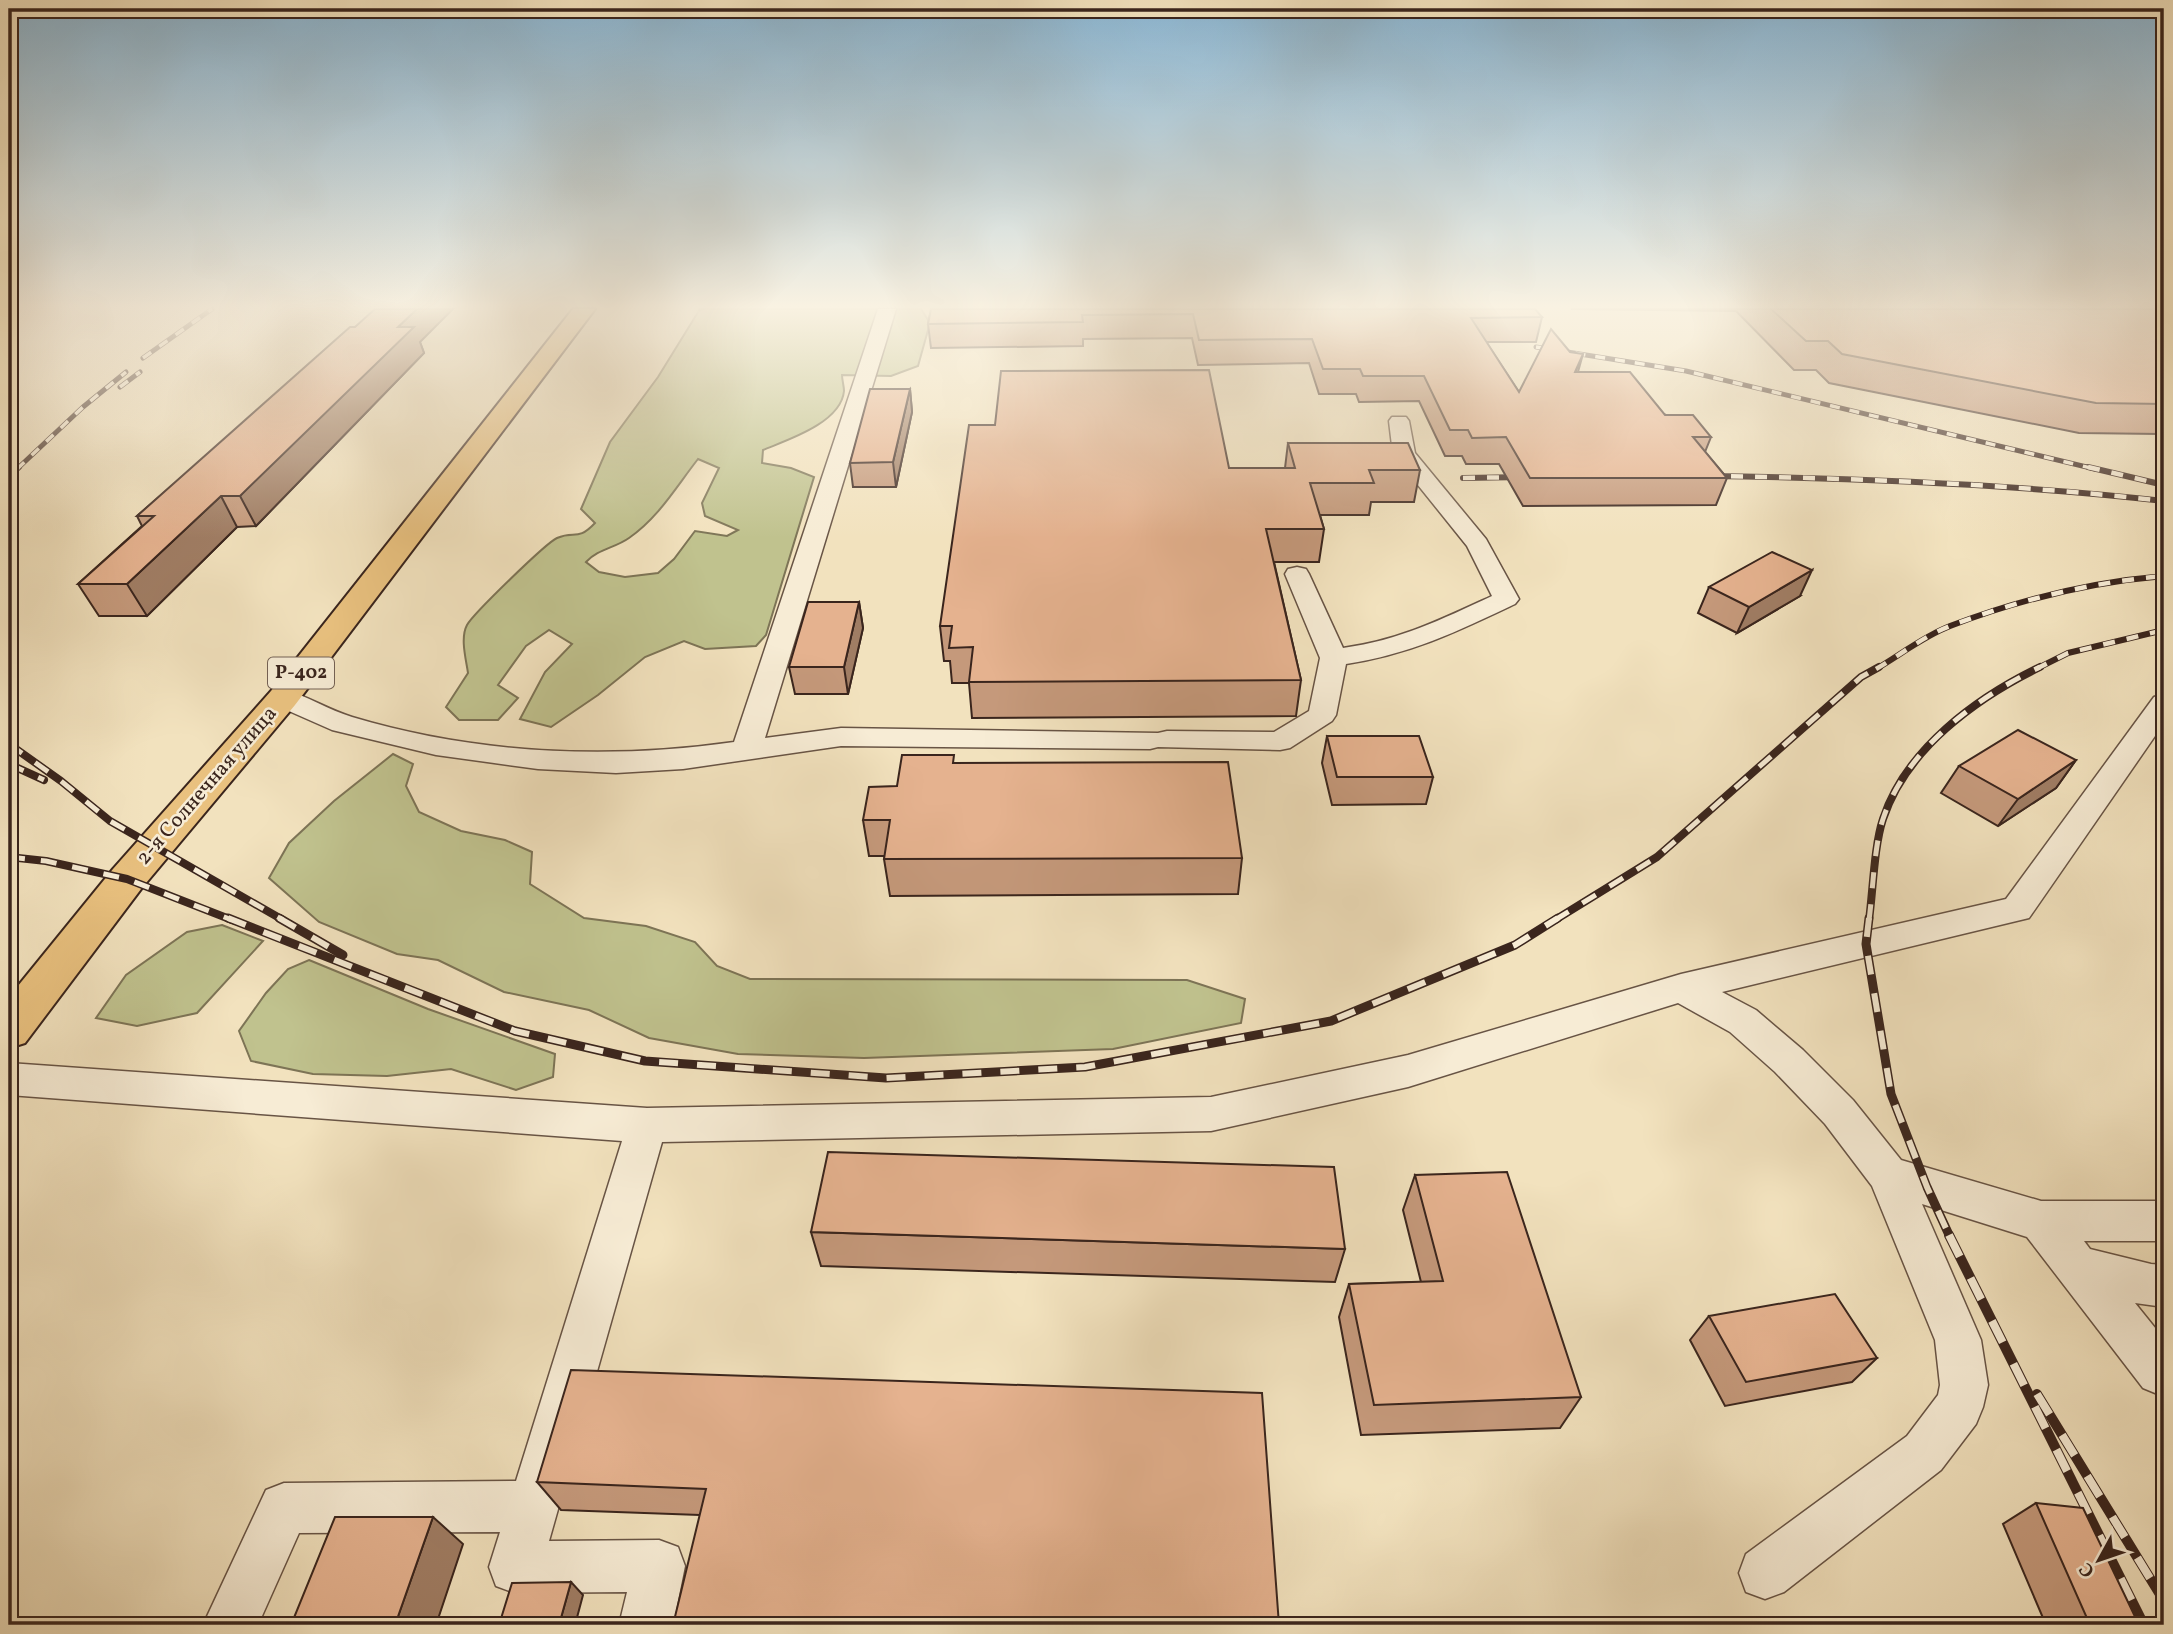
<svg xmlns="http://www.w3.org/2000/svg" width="2173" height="1634" viewBox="0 0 2173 1634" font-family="Vollkorn,serif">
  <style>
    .green { fill: #c0c28e; stroke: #7d7456; stroke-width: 2; fill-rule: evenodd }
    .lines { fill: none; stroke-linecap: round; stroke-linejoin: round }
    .minor-casing { stroke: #685445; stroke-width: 3 }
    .major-casing { stroke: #3a251d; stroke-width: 4 }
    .minor { fill: #f7ecd5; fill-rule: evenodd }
    .major { fill: #e9c17f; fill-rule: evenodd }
    .rail-far4-casing { stroke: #3a251d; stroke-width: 5 }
    .rail-far3-casing { stroke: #3a251d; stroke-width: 6 }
    .rail-far2-casing { stroke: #3a251d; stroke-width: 8 }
    .rail-far1-casing { stroke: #3a251d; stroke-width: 9 }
    .rail-casing { stroke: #3a251d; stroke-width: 10 }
    .rail-far4 { stroke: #f7ecd5; stroke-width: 3.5; stroke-dasharray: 10; stroke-linecap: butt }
    .rail-far3 { stroke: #f7ecd5; stroke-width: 4.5; stroke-dasharray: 12; stroke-linecap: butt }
    .rail-far2 { stroke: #f7ecd5; stroke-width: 5; stroke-dasharray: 16; stroke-linecap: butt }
    .rail-far1 { stroke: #f7ecd5; stroke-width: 6; stroke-dasharray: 19; stroke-linecap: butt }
    .rail { stroke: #f7ecd5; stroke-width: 8; stroke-dasharray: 24; stroke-linecap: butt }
    .wall { fill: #c5997b; stroke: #3a251d; stroke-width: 2 }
    .shaded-wall { fill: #a07d64; stroke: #3a251d; stroke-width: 2 }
    .building { fill: #e5b28f; stroke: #3a251d; stroke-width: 2 }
    .labels { text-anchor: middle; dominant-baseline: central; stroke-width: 5; stroke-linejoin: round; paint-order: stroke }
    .shield { fill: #f7ecd5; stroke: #736154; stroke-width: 2 }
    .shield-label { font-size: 19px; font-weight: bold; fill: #3a251d }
    .street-label { font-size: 21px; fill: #3a251d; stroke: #f7ecd5 }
  </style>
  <rect width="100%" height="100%" fill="#f2e2be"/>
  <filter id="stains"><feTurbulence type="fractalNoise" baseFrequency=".00286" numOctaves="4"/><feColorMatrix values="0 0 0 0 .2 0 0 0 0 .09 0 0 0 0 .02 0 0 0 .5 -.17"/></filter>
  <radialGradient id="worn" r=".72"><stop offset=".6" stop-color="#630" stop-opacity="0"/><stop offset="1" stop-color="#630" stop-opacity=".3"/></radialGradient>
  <g class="green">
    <path d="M700 309H921L930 323 918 366 891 376 842 375C842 380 844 386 844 391 841 423 787 440 763 450L762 463 791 468 814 477 766 635 756 646 705 649 684 641 645 657 598 695 551 727 520 719 545 672 572 644 549 630 526 646 498 685 518 698 498 720H459L446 707 468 673C466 659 460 638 467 625 473 614 546 543 557 538 575 530 577 542 595 523L581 509 610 442 658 377ZM698 459 719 468 702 503 705 516 738 530 727 536 695 531 674 559 658 573 625 577 599 572 586 562C598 549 615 548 629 538 659 517 676 487 698 459Z"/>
    <polygon points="393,754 413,764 406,786 419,812 461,831 505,840 532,852 530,884 584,918 646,926 695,942 717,966 750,979 1187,980 1245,999 1241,1023 1113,1049 864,1058 738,1054 649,1038 589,1010 504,992 438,960 397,954 319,922 269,878 289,843 334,801"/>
    <polygon points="222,925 263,941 197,1013 137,1026 96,1018 126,975 187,932"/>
    <polygon points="309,960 428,1009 555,1054 553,1077 516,1090 451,1069 387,1076 313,1074 251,1061 239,1031 266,993 288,969"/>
  </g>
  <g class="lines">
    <g class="minor-casing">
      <g id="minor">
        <path d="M878 309H896L765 738 841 728 1158 733 1167 731 1274 732 1309 711 1320 658 1285 574 1288 569 1297 567 1306 569 1309 574 1343 648C1400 640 1440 620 1492 596L1467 546 1393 454 1389 421 1392 417H1406L1409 421 1415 453 1486 539 1519 599 1515 604C1456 632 1411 654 1346 664L1336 715 1332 721 1290 748 1280 750 1158 747 1150 749 841 746 683 769 616 773 538 769 436 755 332 730 273 704 269 698 273 692 283 689C307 696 329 710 352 717 475 754 608 760 734 742Z"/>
        <polygon points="2164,694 2164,723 2029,918 1722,992 1756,1010 1803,1050 1853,1100 1901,1160 2041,1201 2164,1201 2164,1241 2084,1241 2090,1249 2151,1264 2164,1265 2164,1307 2135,1303 2164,1339 2164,1393 2160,1395 2143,1388 2027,1237 1922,1204 1981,1340 1988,1385 1983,1407 1976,1424 1941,1470 1784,1592 1765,1599 1746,1592 1739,1573 1746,1554 1907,1436 1938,1395 1940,1385 1935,1340 1872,1186 1825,1124 1775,1072 1730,1032 1678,1003 1408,1087 1211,1131 662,1142 549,1541 659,1540 678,1547 685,1566 673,1625 619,1625 627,1592 515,1593 496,1586 489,1567 500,1532 299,1533 258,1625 203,1625 266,1490 284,1483 516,1481 622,1141 9,1095 9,1063 647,1108 1211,1097 1408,1055 1681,974 2006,899 2154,697"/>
      </g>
    </g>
    <g class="major-casing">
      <polygon id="major" points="573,309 595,309 295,705 141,889 25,1043 9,1048 9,997 113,869 271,691"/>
    </g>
    <use href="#minor" class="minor"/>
    <use href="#major" class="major"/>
    <g class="rail-far4-casing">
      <g id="rail-far4">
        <polyline points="1536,347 1686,371 2095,469"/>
        <polyline points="143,358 212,309"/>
        <polyline points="120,387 140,372"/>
        <polyline points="17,469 83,407 126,372"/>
      </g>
    </g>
    <g class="rail-far3-casing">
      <g id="rail-far3">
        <polyline points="2088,467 2164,485"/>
        <polyline points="9,476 19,467"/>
        <path d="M1707 476C1860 478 2012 484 2164 501"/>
        <polyline points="1463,478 1525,477"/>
        <path d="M1876 669C1900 655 1924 636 1950 626 2018 600 2092 582 2164 576"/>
        <polyline points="2036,669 2068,653 2164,630"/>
      </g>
    </g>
    <g class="rail-far2-casing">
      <g id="rail-far2">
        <polyline points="9,744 61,781 110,821 283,920"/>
        <polyline points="9,764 44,780"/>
        <polyline points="9,857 46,861 127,879 232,920"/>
        <polyline points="1555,920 1657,857 1861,677 1879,667"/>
        <path d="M1869 920C1873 891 1874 846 1883 819 1906 749 1976 698 2040 667"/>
      </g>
    </g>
    <g class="rail-far1-casing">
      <g id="rail-far1">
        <polyline points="228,918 515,1031 645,1061 886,1078 1085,1067 1331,1021 1515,945 1558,918"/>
        <polyline points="279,918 343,955"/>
        <polyline points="1869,918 1866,944 1891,1094 1927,1187 1950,1237"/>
      </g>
    </g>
    <g class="rail-casing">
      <g id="rail">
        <polyline points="1949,1235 2144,1625"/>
        <polyline points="2037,1394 2164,1601"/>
      </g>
    </g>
    <use href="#rail-far4" class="rail-far4"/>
    <use href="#rail-far3" class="rail-far3"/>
    <use href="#rail-far2" class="rail-far2"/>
    <use href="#rail-far1" class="rail-far1"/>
    <use href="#rail" class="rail"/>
  </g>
  <g class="wall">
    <polygon points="931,309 1542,317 1536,342 1486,342 1519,392 1578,372 1711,437 1705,452 1727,478 1716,505 1523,506 1499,464 1466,464 1462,456 1445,456 1419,401 1359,402 1356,394 1319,394 1309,363 1198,365 1192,338 1083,339 1083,346 931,348 928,324"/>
    <polygon points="1571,309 2164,309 2164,438 2160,434 2079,433 1829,383 1816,370 1794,370 1736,311"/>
    <polygon points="355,327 420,342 424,353 256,526 237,527 147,616 99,616 78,584 142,526 137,516"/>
    <polygon points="910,389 912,412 896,487 853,487 850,463"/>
    <polygon points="1288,443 1420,470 1414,502 1371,502 1369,515 1320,515 1324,529 1319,562 1274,562 1301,680 1296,716 972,718 969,683 952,683 950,661 944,661 940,626 1229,468 1285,468"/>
    <polygon points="1709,587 1800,596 1737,633 1698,613"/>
    <polygon points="859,602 863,628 848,694 795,694 789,667"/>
    <polygon points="1327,736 1433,777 1426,804 1332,805 1322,763"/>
    <polygon points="2076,760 2056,788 1998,826 1941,793 1959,766"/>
    <polygon points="955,763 1242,858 1238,894 890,896 884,859 885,856 869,856 863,820 897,786"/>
    <polygon points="1415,1175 1581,1397 1560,1428 1361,1435 1339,1317 1349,1284 1421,1282 1403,1210"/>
    <polygon points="811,1232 1345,1249 1335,1282 821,1266"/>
    <polygon points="1709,1316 1877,1358 1852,1382 1725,1406 1690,1340"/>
    <polygon points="1262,1393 700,1515 561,1510 537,1482"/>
    <polygon points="2036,1503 2139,1625 2046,1625 2003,1524"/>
  </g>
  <g class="shaded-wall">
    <polygon points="417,309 453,309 420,342 424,353 256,526 240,496 398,327"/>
    <polygon points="1583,354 1576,379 1575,372"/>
    <polygon points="910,389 912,412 896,487 893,462"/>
    <polygon points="221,496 237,527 147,616 127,584"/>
    <polygon points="1812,570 1800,596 1737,633 1749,607"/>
    <polygon points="859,602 863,628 848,694 844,667"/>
    <polygon points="2076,760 2056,788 1998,826 2018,799"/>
    <polygon points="433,1517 463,1544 436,1625 395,1625"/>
    <polygon points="571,1582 583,1595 575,1625 559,1625"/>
  </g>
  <g class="building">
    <polygon points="375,309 417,309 398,327 414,327 240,496 221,496 127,584 78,584 154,516 137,516 350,327 355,327"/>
    <polygon points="931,309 1535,309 1542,317 1471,318 1519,392 1551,329 1570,352 1583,354 1575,372 1630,372 1665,415 1693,415 1711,437 1693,437 1727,478 1530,478 1506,437 1472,438 1468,430 1450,430 1424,376 1363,376 1360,369 1323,369 1312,339 1199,340 1193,314 1082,315 1083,322 928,324"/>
    <polygon points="1771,309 2164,309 2164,404 2096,403 1842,354 1828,341 1806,341"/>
    <polygon points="1209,370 1229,468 1295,468 1288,443 1408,443 1420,470 1369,470 1374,483 1310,483 1324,529 1266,529 1301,680 969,682 973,647 949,648 952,626 940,626 969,425 995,425 1001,371"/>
    <polygon points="870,389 910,389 893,462 850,463"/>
    <polygon points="1772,552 1812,570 1749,607 1709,587"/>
    <polygon points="808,602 859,602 844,667 789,667"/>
    <polygon points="2018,730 2076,760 2018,799 1959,766"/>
    <polygon points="1327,736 1419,736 1433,777 1337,777"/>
    <polygon points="902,755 954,755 953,763 1228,762 1242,858 884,859 890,820 863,820 869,787 897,786"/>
    <polygon points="828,1152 1334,1167 1345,1249 811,1232"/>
    <polygon points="1507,1172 1581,1397 1374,1405 1349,1284 1443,1281 1415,1175"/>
    <polygon points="1835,1294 1877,1358 1746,1382 1709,1316"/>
    <polygon points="571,1370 1262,1393 1279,1625 673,1625 706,1489 537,1482"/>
    <polygon points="2036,1503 2083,1508 2139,1625 2090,1625"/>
    <polygon points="335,1517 433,1517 395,1625 291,1625"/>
    <polygon points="571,1582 559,1625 499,1625 512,1583"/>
  </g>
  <linearGradient id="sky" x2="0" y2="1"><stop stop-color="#8ab7d5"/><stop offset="0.57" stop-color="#f9f2e2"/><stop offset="1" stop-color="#f9f2e2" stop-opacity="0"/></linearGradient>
  <rect width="2173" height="538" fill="url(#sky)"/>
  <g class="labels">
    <rect class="shield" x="268" y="657.5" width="66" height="31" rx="5"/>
    <g class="shield-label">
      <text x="301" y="673">Р-402</text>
    </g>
    <g class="street-label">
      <text transform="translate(207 786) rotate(-49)">2-я Солнечная улица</text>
    </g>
  </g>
  <rect width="2173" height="1634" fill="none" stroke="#f2e2be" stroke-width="35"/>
  <rect x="10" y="10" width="2152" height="1613" fill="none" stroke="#3a251d" stroke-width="3.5"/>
  <rect x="18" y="18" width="2138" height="1599" fill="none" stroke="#3a251d" stroke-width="2"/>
  <g transform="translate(2099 1560) rotate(230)" stroke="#f7ecd5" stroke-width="5" paint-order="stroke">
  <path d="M0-5L12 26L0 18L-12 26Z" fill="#3a251d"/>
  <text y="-10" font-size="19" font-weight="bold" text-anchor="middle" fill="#3a251d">С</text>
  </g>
  <rect width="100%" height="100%" filter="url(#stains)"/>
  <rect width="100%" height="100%" fill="url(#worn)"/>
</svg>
